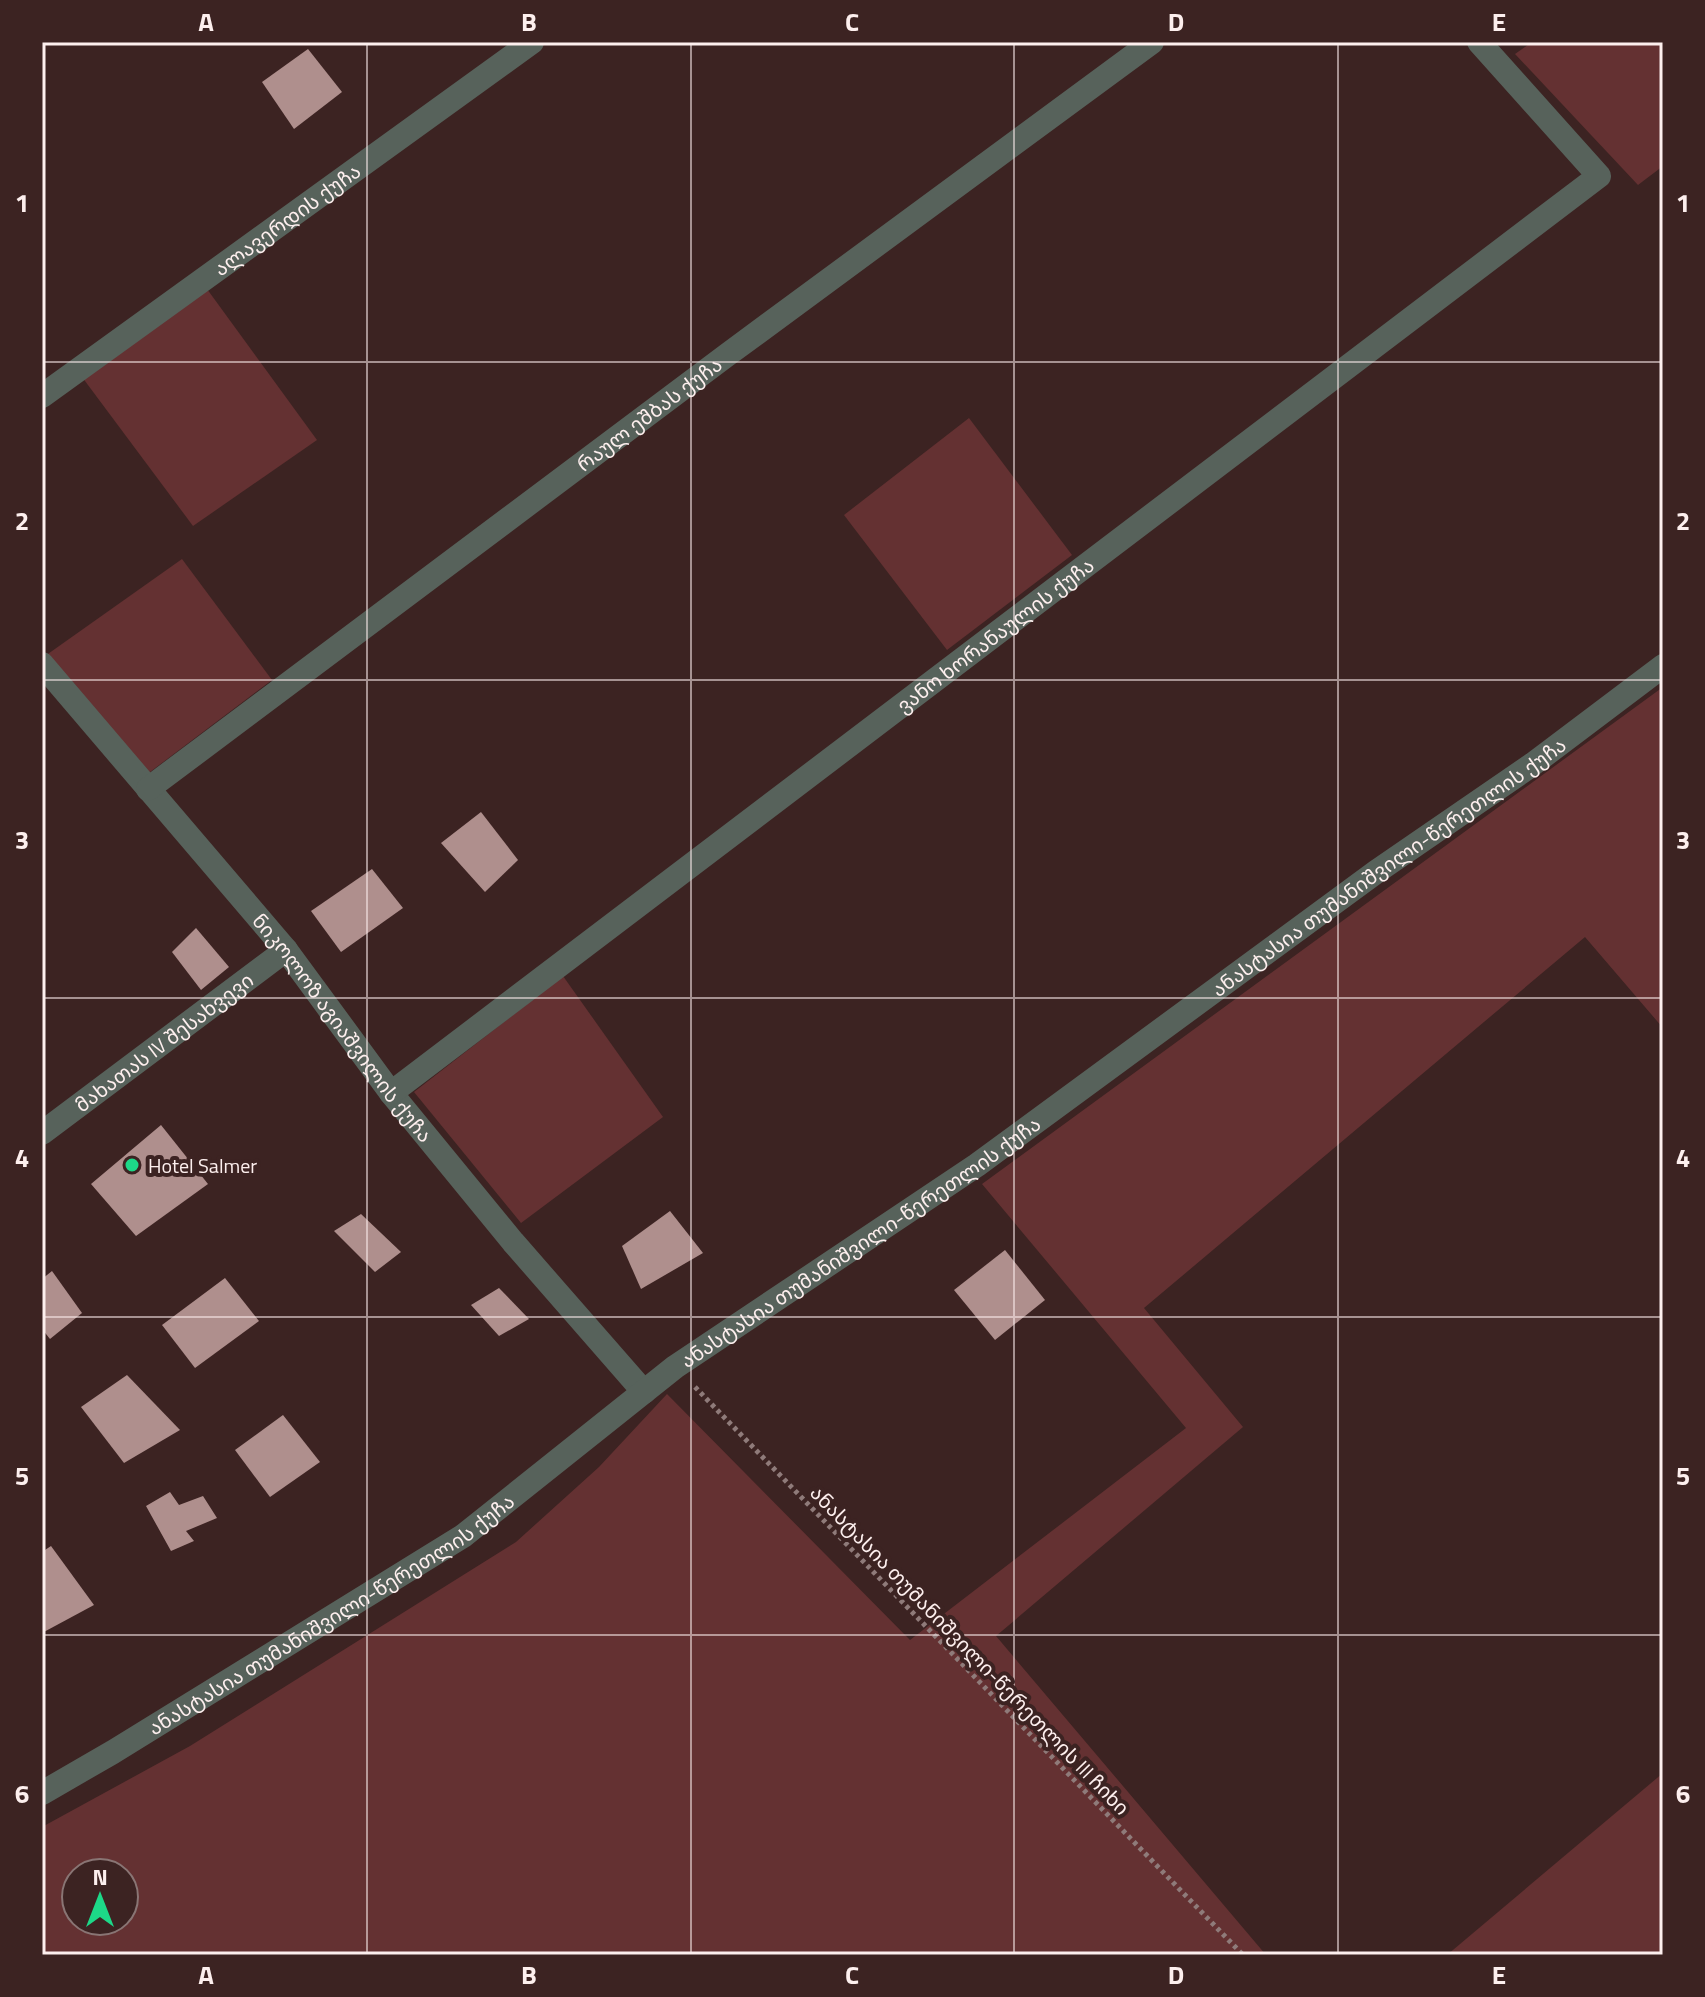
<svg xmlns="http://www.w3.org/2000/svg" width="1705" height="1997" viewBox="0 0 1705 1997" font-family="'Titillium Web','Noto Sans Georgian',sans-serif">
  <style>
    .green { fill: #643132; fill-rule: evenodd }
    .building { fill: #af8f8d }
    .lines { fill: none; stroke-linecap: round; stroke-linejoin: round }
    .path { stroke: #8f7b7a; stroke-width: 5; stroke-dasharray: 4 4; stroke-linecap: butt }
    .minor { stroke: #57625b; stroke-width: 24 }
    .grid { fill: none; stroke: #fdefee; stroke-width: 2; stroke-opacity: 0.55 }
    .poi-dot { fill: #1dd888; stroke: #3c2322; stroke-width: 3 }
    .labels { text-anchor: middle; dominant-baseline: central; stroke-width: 8; stroke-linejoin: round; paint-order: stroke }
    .street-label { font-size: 20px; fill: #fdefee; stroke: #3c2322 }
    .poi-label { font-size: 20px; fill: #fdefee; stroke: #3c2322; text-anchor: start }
    .neatline { fill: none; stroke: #fdefee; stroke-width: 3 }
    .grid-label { font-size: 26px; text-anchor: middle; font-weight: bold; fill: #fdefee }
  </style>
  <rect width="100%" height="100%" fill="#3c2322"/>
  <g class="green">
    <polygon points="1532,42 1663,42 1663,166 1638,185 1515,54"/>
    <polygon points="207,289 317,440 193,526 82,377"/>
    <polygon points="969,418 1072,555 947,650 844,515"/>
    <polygon points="182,559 272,680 146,775 45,656"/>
    <path d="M1663 687V1028L1585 937 1144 1308 1243 1427 996 1636 1266 1955H42V1827L190 1746 516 1542 599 1467 667 1394 910 1640 1186 1428 982 1184ZM76 1873H124V1921H76Z"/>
    <polygon points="563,976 663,1117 521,1223 414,1092"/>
    <polygon points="1663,1773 1663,1955 1447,1955"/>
  </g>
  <g class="building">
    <polygon points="308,49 342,92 294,129 262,82"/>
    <polygon points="481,812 518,860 485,892 441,843"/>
    <polygon points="372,869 403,908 341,952 311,911"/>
    <polygon points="196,928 229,967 201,990 172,952"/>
    <polygon points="161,1125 208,1184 136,1236 91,1184"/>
    <polygon points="670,1211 703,1253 641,1289 622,1246"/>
    <polygon points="361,1214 401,1252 375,1272 334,1231"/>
    <polygon points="1005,1250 1045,1300 995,1340 954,1290"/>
    <polygon points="52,1271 82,1313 50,1339 42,1329 42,1279"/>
    <polygon points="225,1278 259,1321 195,1368 162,1325"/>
    <polygon points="499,1288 529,1319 499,1336 471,1305"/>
    <polygon points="127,1375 180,1430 124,1463 81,1407"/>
    <polygon points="283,1415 320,1462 270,1497 235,1450"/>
    <polygon points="170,1492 179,1505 203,1496 217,1518 186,1531 194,1541 171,1551 146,1506"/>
    <polygon points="51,1546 94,1605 42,1633 42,1552"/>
  </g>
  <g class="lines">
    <polyline class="path" points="695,1387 1243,1955"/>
    <g class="minor">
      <path id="s1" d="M42 396 532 42"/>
      <path id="s2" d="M42 664 286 950 391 1093 513 1242 644 1392"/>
      <path id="s3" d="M148 789 727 355 1152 42"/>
      <path id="s4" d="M391 1093 1599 176 1479 42"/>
      <path id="s5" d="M42 1133 286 950"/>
      <path id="s6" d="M42 1793 113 1752 463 1536 675 1367 977 1165 1376 872 1533 764 1663 666"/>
    </g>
  </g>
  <path class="grid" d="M367 42V1955M691 42V1955M1014 42V1955M1338 42V1955M42 362H1663M42 680H1663M42 998H1663M42 1317H1663M42 1635H1663"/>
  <circle class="poi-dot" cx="132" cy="1165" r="8"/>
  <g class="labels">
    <g class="street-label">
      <text stroke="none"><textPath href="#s1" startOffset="302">ალავერდის ქუჩა</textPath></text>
      <text stroke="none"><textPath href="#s3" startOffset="626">რაულ ეშბას ქუჩა</textPath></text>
      <text stroke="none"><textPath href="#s4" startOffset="758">ვანო ხორანაულის ქუჩა</textPath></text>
      <text stroke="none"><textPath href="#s6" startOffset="1636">ანასტასია თუმანიშვილი-წერეთლის ქუჩა</textPath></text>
      <text stroke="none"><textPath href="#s2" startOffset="472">ნიკოლოზ აგიაშვილის ქუჩა</textPath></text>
      <text stroke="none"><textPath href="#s5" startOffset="152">მახათას IV შესახვევი</textPath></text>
      <text stroke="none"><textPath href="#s6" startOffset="988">ანასტასია თუმანიშვილი-წერეთლის ქუჩა</textPath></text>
      <text stroke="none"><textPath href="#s6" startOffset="340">ანასტასია თუმანიშვილი-წერეთლის ქუჩა</textPath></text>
      <text transform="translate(970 1650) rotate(46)">ანასტასია თუმანიშვილი-წერეთლის III ჩიხი</text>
    </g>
    <g class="poi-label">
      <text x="148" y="1165">Hotel Salmer</text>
    </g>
  </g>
  <rect width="1705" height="1997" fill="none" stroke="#3c2322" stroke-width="88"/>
  <g transform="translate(100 1897)"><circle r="38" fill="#3c2322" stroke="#897574" stroke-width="2"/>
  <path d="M0-6L14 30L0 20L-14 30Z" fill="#1dd888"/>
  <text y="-12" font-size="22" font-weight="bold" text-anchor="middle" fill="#fdefee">N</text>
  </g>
  <rect x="44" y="44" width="1617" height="1909" class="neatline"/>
  <g class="grid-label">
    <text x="206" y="31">A</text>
    <text x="529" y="31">B</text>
    <text x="852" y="31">C</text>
    <text x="1176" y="31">D</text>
    <text x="1499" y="31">E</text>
    <text x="22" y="212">1</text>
    <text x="1683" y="212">1</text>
    <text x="22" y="530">2</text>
    <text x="1683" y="530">2</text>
    <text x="22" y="849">3</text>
    <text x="1683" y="849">3</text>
    <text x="22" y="1167">4</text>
    <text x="1683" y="1167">4</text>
    <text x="22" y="1485">5</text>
    <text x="1683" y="1485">5</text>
    <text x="22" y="1803">6</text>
    <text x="1683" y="1803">6</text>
    <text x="206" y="1984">A</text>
    <text x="529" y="1984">B</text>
    <text x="852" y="1984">C</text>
    <text x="1176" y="1984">D</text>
    <text x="1499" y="1984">E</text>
  </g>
</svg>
